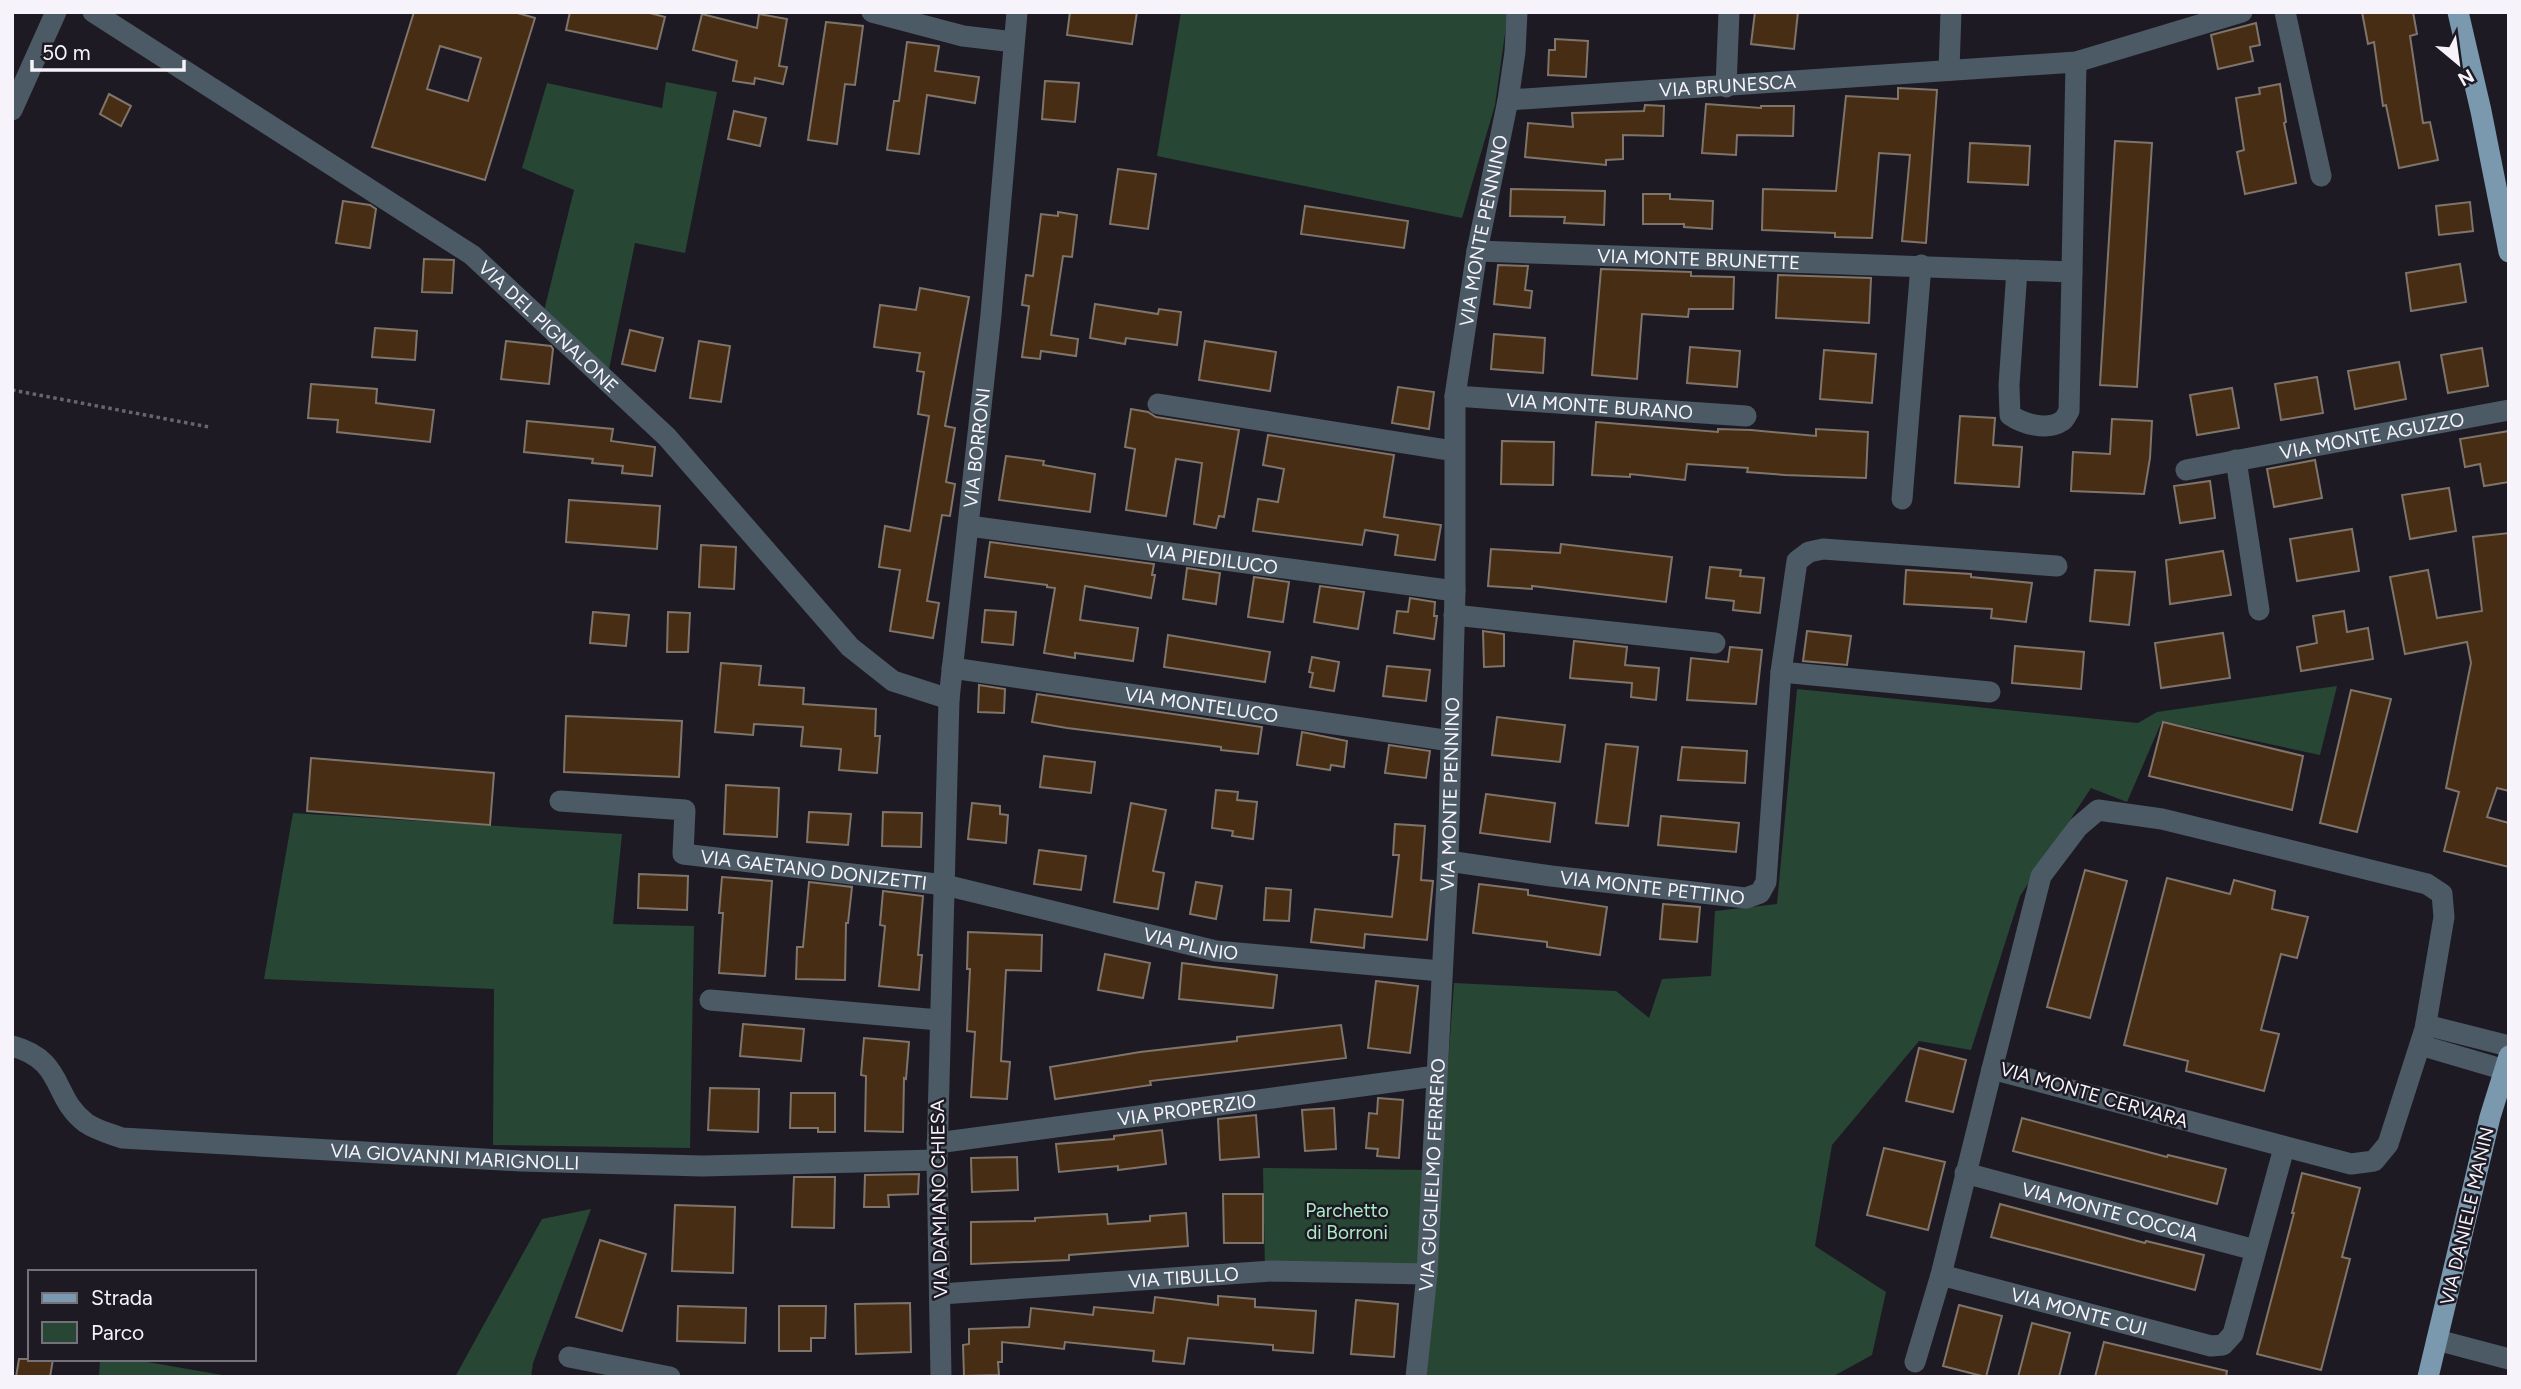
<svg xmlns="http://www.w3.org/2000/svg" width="2521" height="1389" viewBox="0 0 2521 1389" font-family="Figtree,sans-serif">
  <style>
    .green { fill: #274634 }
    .building { fill: #472d13; stroke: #7f746a; stroke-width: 2; fill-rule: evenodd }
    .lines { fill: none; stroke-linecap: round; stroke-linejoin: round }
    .path { stroke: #69656e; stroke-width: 3.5; stroke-dasharray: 3.5 3.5; stroke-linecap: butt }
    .minor { stroke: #4c5a65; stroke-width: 21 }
    .major { stroke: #7b99ae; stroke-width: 21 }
    .labels { text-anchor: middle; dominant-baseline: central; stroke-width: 5; stroke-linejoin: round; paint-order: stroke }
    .street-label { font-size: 19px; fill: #f6f3fb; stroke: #1e1a24 }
    .park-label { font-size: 19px; fill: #abebc5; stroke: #1e1a24 }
  </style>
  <rect width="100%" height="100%" fill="#1e1a24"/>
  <g class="green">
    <polygon points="1181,12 1508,12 1495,105 1462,218 1157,156"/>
    <polygon points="666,82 717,92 685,253 635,243 609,369 544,311 574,190 522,168 547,83 662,108"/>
    <polygon points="2337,686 2320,755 2162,721 2127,802 2091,788 2020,896 1971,1050 1919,1041 1832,1145 1815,1246 1886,1292 1872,1355 1832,1377 1425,1377 1454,983 1616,991 1649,1018 1662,979 1711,976 1715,911 1777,904 1797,689 2138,723 2157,712"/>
    <polygon points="293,813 622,834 613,924 694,926 690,1148 493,1145 494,989 264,979"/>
    <polygon points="1263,1168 1431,1170 1427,1274 1265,1271"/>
    <polygon points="591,1209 533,1363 531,1377 455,1377 542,1219"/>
    <polygon points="100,1359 130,1359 234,1377 99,1377"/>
  </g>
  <g class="building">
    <path d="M414 12H514L535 18 485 180 372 147ZM440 46 481 58 468 101 427 89Z"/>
    <polygon points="570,12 646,12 665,17 657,49 566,30"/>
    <polygon points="1070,12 1137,12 1132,44 1067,35"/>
    <polygon points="1755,12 1798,12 1794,49 1751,44"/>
    <polygon points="2362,12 2413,12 2417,34 2410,36 2423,123 2430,122 2438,160 2399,168 2386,105 2383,106 2374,42 2368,44"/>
    <polygon points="702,14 757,28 759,14 787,19 779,66 787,67 783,84 755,78 754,84 733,81 737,61 693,50"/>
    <polygon points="826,22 863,26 855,85 845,84 837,144 808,140"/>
    <polygon points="2256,23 2260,45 2250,47 2253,61 2218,69 2211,35"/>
    <polygon points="1555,39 1588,41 1586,77 1548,75 1549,50 1555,50"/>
    <polygon points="907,42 939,46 935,71 979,77 975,103 927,95 919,154 887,150 894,101 899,101"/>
    <polygon points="1045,81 1079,83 1075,122 1042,119"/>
    <polygon points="2280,84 2286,122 2284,123 2296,183 2245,194 2237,152 2244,150 2236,98 2260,94 2259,88"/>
    <polygon points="1898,88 1937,90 1926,243 1902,241 1910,155 1879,153 1872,238 1835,237 1835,233 1762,230 1763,189 1836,191 1846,96 1898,99"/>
    <polygon points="109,94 131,106 121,126 100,114"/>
    <polygon points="1706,104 1761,108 1761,106 1794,106 1793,136 1737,135 1736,155 1702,153"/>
    <polygon points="1645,105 1664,106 1663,136 1623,135 1623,159 1606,160 1606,165 1525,157 1528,123 1573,127 1572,113 1644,111"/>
    <polygon points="734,111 766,118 760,146 728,139"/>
    <polygon points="2115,141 2152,143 2137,387 2100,385"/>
    <polygon points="1970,143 2030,146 2028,185 1968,182"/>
    <polygon points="1118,169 1156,174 1148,229 1110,224"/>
    <polygon points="1511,189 1605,191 1604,225 1564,223 1565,217 1510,216"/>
    <polygon points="1643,194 1670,194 1670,199 1713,201 1712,229 1684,227 1684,224 1643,224"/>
    <polygon points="343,201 370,205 376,209 370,248 336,243"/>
    <polygon points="2470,202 2473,231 2439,235 2436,206"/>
    <polygon points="1305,206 1408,221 1404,248 1301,234"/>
    <polygon points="1058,212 1077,215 1072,257 1063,256 1051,335 1078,339 1076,356 1041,351 1040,359 1022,357 1029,306 1022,305 1026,275 1033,276 1041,214 1058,216"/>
    <polygon points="424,259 454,260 452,293 422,292"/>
    <polygon points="2460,264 2466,302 2411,311 2406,273"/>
    <polygon points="1498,265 1528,266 1525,290 1532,291 1530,308 1494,304"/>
    <polygon points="1601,269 1691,272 1691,276 1734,277 1733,309 1689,309 1688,317 1642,314 1637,379 1592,375"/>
    <polygon points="1778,275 1871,278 1869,323 1776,318"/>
    <polygon points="920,288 969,297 945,426 955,428 946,482 955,484 950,516 942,515 927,601 939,603 933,638 890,631 900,570 879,567 885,526 910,531 929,416 918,414 924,372 917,371 920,353 874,347 880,305 916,310"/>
    <polygon points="1095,304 1158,314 1159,309 1181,312 1177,345 1126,338 1125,344 1090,338"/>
    <polygon points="375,328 417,331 415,360 372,357"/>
    <polygon points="630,330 663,338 655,371 622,364"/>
    <polygon points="1494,334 1545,338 1543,373 1491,369"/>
    <polygon points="506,341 551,346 553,349 549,384 501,379"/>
    <polygon points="699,341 730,346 721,402 690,398"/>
    <polygon points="1205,341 1276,352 1270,391 1199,380"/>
    <polygon points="1690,347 1740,351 1737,387 1687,383"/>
    <polygon points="2482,348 2488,386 2448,393 2441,355"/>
    <polygon points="1824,350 1876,354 1872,403 1820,399"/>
    <polygon points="2399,362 2406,399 2355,409 2348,371"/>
    <polygon points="2317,377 2323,413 2281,420 2275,384"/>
    <polygon points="311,384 377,389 376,403 434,410 430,442 337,432 338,420 308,418"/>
    <polygon points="1398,387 1434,392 1429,429 1392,423"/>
    <polygon points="2232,388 2239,428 2197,435 2190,395"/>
    <polygon points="1131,409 1148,412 1156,417 1239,430 1224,517 1219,516 1216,528 1194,524 1202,463 1176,459 1166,516 1126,510 1135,449 1125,447"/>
    <polygon points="1960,416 1995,418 1993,445 2022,447 2019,487 1955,483"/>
    <polygon points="2112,419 2152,421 2150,458 2144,494 2071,491 2073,452 2110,454"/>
    <polygon points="527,421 613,429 611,441 655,447 652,476 622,473 623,466 592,463 593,459 524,452"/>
    <polygon points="1596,422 1718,432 1718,429 1751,430 1816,436 1816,429 1868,432 1866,478 1785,475 1747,472 1748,468 1687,464 1685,480 1630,474 1630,477 1592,475"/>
    <polygon points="2509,431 2509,482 2484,486 2480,464 2465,467 2460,439"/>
    <polygon points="1268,435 1394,455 1384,517 1441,525 1435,560 1395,555 1398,535 1365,530 1362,545 1253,531 1258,499 1278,502 1284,469 1263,465"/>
    <polygon points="1502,441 1554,442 1553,485 1501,484"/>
    <polygon points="1006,456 1044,461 1043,465 1095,474 1090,512 999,500"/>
    <polygon points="2315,460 2322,498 2274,507 2267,469"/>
    <polygon points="2210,481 2215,518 2180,523 2174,486"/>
    <polygon points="2449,488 2456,531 2410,539 2402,495"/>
    <polygon points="569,500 660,506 657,549 566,542"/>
    <polygon points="2352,529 2359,571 2297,581 2290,539"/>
    <polygon points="2509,533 2509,791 2497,788 2487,817 2509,823 2509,867 2444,851 2459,792 2446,788 2471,663 2467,642 2405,654 2390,577 2428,570 2437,618 2482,611 2473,537"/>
    <polygon points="990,542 1154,564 1152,575 1155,575 1151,598 1085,586 1080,620 1138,628 1133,661 1075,653 1075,658 1044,653 1055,588 1047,587 1047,585 985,577"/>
    <polygon points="1561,544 1672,557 1666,602 1532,586 1532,589 1488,586 1491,549 1560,553"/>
    <polygon points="701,545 736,547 734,589 699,587"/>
    <polygon points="2223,551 2231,595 2170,604 2166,560"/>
    <polygon points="1710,567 1741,570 1740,576 1764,578 1760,613 1733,610 1734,601 1706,598"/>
    <polygon points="1187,568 1220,573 1216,604 1183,599"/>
    <polygon points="1906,570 1971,574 1971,577 2032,583 2026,622 1991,618 1992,609 1904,604"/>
    <polygon points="2095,570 2135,572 2129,625 2090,621"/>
    <polygon points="1254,577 1289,582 1283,622 1248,617"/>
    <polygon points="1320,586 1364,592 1358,629 1314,622"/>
    <polygon points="1410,598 1435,602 1434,616 1437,616 1434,639 1394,633 1397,611 1408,612"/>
    <polygon points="985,610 1016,612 1013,645 982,642"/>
    <polygon points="2344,611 2347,632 2368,628 2373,659 2301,671 2297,647 2317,643 2313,616"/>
    <polygon points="593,612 629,615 626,646 590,643"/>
    <polygon points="668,612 690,613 688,652 667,652"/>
    <polygon points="1483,631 1504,634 1504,666 1484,667"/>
    <polygon points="1807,631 1851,636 1847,665 1803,661"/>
    <polygon points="2223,633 2230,678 2161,688 2155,643"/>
    <polygon points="1168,635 1270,652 1265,682 1164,667"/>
    <polygon points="1574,641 1627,647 1625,665 1659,668 1656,700 1631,697 1632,683 1570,678"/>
    <polygon points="2015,646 2084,652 2081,689 2012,683"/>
    <polygon points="1730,647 1762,650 1756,704 1687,700 1691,658 1728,662"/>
    <polygon points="1312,657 1339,662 1334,691 1310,687 1313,673 1309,672"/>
    <polygon points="721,663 761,666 759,685 804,688 803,704 876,709 875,736 880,736 877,773 839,770 841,749 801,746 803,727 754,724 753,735 715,732"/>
    <polygon points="1387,666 1430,670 1426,701 1383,696"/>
    <polygon points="979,685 1005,689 1004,713 978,712"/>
    <polygon points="2351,690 2391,699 2357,832 2320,823"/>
    <polygon points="1037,694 1262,727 1258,754 1221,750 1221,747 1067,728 1032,722"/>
    <polygon points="566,716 682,721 679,777 564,772"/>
    <polygon points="1497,717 1565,725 1560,762 1492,755"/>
    <polygon points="2163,722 2303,756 2292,810 2149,776"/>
    <polygon points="1302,732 1347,741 1344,767 1331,765 1330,770 1297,765"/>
    <polygon points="1606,744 1638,747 1628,826 1596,823"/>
    <polygon points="1389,745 1430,751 1426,778 1385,773"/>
    <polygon points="1682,747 1747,751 1745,783 1678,780"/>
    <polygon points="1044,756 1095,762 1091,793 1040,787"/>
    <polygon points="311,758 494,773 490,825 307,811"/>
    <polygon points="726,785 779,788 777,837 724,834"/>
    <polygon points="1216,790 1238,792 1237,800 1257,802 1253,839 1232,836 1233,831 1212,828"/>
    <polygon points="1486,794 1555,803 1550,842 1480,833"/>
    <polygon points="972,803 1000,806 1000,814 1008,815 1006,843 968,839"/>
    <polygon points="1131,803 1166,810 1153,871 1164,873 1158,909 1114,902"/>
    <polygon points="809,812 851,814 848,845 807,842"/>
    <polygon points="883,812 922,813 921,847 882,846"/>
    <polygon points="1661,816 1739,823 1736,852 1658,845"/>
    <polygon points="1395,824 1425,826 1421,880 1433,881 1427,940 1365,934 1364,948 1311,942 1315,909 1392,917 1399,855 1393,855"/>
    <polygon points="1039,850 1086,856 1081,890 1034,884"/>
    <polygon points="2085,870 2127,881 2090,1018 2047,1007"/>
    <polygon points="639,874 688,876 687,910 638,908"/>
    <polygon points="722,877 772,881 765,976 719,973 723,913 719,913"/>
    <polygon points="2167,878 2230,894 2234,880 2275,891 2272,909 2308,917 2297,958 2281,954 2261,1030 2279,1034 2264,1091 2186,1071 2188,1061 2124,1045"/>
    <polygon points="809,882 852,887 848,923 846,923 845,980 796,979 797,947 803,947"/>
    <polygon points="1196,882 1222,886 1216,919 1190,914"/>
    <polygon points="1479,884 1528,890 1528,895 1607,907 1600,955 1547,947 1547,942 1473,933"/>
    <polygon points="1266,888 1291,890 1289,921 1264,920"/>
    <polygon points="883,891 923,896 918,955 922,955 919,990 879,986 885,926 880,925"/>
    <polygon points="1663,904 1700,907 1697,942 1660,939"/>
    <polygon points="968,932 1042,935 1041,971 1006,970 1001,1061 1010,1062 1007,1099 971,1097 975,1032 967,1031 970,969 967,969"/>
    <polygon points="1105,954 1150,963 1143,998 1098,990"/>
    <polygon points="1182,963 1277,975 1273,1008 1179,999"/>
    <polygon points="1376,981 1418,986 1410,1053 1368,1048"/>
    <polygon points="743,1024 804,1029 801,1061 740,1056"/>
    <polygon points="1341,1025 1346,1058 1150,1081 1151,1085 1055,1099 1050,1067 1140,1052 1237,1041 1237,1037"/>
    <polygon points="864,1038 909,1042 906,1079 904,1078 903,1132 865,1131 866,1076 861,1075"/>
    <polygon points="1919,1048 1966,1060 1953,1112 1906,1101"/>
    <polygon points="710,1088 759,1089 758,1132 708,1130"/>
    <polygon points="791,1093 835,1093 835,1132 818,1132 818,1128 790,1128"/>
    <polygon points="1378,1098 1403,1100 1399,1158 1377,1156 1378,1149 1366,1148 1369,1113 1377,1114"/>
    <polygon points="1334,1108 1336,1149 1305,1151 1302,1110"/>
    <polygon points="1256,1115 1259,1157 1220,1160 1218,1119"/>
    <polygon points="2022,1118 2167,1157 2168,1155 2226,1169 2217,1204 2013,1151"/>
    <polygon points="1162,1130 1166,1164 1118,1170 1118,1166 1059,1172 1056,1144 1114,1139 1114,1136"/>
    <polygon points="1884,1148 1945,1162 1928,1230 1867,1215"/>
    <polygon points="1017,1157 1018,1190 972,1192 971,1158"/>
    <polygon points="2302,1173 2360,1188 2342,1257 2350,1259 2321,1370 2257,1354 2294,1213 2292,1213"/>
    <polygon points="919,1174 918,1194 888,1195 889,1207 864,1207 865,1175"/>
    <polygon points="794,1177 835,1177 834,1228 792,1227"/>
    <polygon points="1223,1194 1263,1194 1263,1243 1224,1243"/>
    <polygon points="2000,1204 2145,1243 2146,1241 2204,1255 2195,1290 1991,1237"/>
    <polygon points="675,1205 735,1207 733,1273 672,1271"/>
    <polygon points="1186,1213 1188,1246 1069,1255 1069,1260 971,1264 971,1222 1035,1221 1035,1218 1107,1214 1108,1224 1150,1221 1150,1216"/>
    <polygon points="600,1240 646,1254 622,1331 576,1317"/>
    <polygon points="1218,1296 1255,1299 1255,1307 1316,1311 1313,1353 1273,1350 1273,1345 1188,1338 1184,1364 1153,1361 1154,1351 1065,1342 1064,1349 1002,1342 1002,1362 998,1362 999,1375 964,1376 963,1345 969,1344 969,1329 1029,1327 1031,1308 1093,1315 1094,1307 1153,1313 1155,1297 1218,1305"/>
    <polygon points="1356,1300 1398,1304 1394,1357 1351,1354"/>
    <polygon points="910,1303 911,1352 856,1354 855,1304"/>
    <polygon points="1959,1305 2002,1316 1986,1377 1943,1366"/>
    <polygon points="678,1306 746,1308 745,1343 677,1341"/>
    <polygon points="779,1306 826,1306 825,1338 811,1338 811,1351 779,1351"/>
    <polygon points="2032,1323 2070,1333 2059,1377 2018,1377"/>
    <polygon points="2104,1342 2227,1371 2226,1377 2095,1377"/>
    <polygon points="19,1359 53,1359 50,1377 16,1377"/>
  </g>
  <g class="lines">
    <polyline class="path" points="12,390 209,427"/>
    <g class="minor">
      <path id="s1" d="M93 12 472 255 667 437 850 647 893 681 949 699"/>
      <polyline points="872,12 963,36 1014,42"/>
      <polyline points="2285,12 2321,176"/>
      <polyline points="1949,70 1951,12"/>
      <polyline points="1726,87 1729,12"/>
      <path id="s2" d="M1508 100 2076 62 2242 12"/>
      <polyline points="12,110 56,12"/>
      <path id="s3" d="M1477 251 2072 272 2076 62"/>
      <path d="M2017 270 2009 385 2010 415C2023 424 2047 431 2062 421 2065 419 2067 414 2069 411L2072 272"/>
      <path id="s4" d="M1455 396 1746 416"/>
      <polyline points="1158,404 1454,451"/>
      <polyline points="2236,460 2259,610"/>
      <path id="s5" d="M2186 470 2509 410"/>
      <polyline points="1902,499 1921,265"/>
      <path id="s6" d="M969 526 1455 591"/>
      <polyline points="1454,615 1715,643"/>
      <path id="s7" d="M952 668 1451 741"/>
      <polyline points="1781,672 1990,692"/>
      <path id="s8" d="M560 801 685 810 683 854 945 885 1216 951 1441 971"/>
      <polygon points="2098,810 2162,819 2427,884 2442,894 2444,917 2425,1029 2388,1144 2374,1161 2351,1164 1992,1069 2041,876 2078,827"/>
      <path id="s9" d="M1448 861 1551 876 1746 898 1760 893 1766 882 1781 672 1797 561 1809 552 1823 549 2057 566"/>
      <polyline points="710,1000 939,1020"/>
      <polyline points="2426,1025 2509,1046"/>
      <polyline points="2420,1045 2505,1070"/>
      <path id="s10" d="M12 1046C65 1060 52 1098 86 1123 96 1130 111 1134 122 1138L520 1161 702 1166 937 1160"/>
      <path id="s11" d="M1992 1069 1941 1275 2211 1346 2223 1345 2233 1334 2284 1148"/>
      <path id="s12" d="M937 1143 1436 1076"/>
      <path id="s13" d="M1965 1173 2255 1250"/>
      <path id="s14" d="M941 1294 1272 1271 1427 1274"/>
      <polyline points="2437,1340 2509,1359"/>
      <polyline points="569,1357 670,1377"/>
      <polyline points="1915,1362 1941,1275"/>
      <path id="s15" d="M941 1377 937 1160 949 699 991 315 1017 12"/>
      <path id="s16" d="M1416 1377 1427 1274 1448 861 1455 591V396L1477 251 1508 100 1515 52 1517 12"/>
    </g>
    <g class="major">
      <polyline points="2458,12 2481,111 2509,252"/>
      <polyline points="2428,1377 2490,1117 2509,1056"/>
    </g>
  </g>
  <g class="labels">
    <g class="street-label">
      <text stroke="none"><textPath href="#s2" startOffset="220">VIA BRUNESCA</textPath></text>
      <text stroke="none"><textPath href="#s16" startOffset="1150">VIA MONTE PENNINO</textPath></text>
      <text stroke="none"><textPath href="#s3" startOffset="222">VIA MONTE BRUNETTE</textPath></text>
      <text stroke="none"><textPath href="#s1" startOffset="555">VIA DEL PIGNALONE</textPath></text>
      <text stroke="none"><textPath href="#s4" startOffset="145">VIA MONTE BURANO</textPath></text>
      <text stroke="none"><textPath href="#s5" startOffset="189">VIA MONTE AGUZZO</textPath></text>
      <text stroke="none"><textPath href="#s15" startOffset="931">VIA BORRONI</textPath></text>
      <text stroke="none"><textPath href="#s6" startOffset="245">VIA PIEDILUCO</textPath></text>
      <text stroke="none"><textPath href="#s7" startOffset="252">VIA MONTELUCO</textPath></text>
      <text stroke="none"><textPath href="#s16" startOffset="584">VIA MONTE PENNINO</textPath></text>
      <text stroke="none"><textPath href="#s8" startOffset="301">VIA GAETANO DONIZETTI</textPath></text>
      <text stroke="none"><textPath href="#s9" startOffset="206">VIA MONTE PETTINO</textPath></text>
      <text stroke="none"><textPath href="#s8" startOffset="686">VIA PLINIO</textPath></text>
      <text transform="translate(2094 1095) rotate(16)">VIA MONTE CERVARA</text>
      <text stroke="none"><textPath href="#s12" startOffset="252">VIA PROPERZIO</textPath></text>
      <text stroke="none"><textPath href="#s10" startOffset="483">VIA GIOVANNI MARIGNOLLI</textPath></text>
      <text stroke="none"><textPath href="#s16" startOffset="203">VIA GUGLIELMO FERRERO</textPath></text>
      <text transform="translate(939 1199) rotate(-91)">VIA DAMIANO CHIESA</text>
      <text stroke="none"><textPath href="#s13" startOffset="150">VIA MONTE COCCIA</textPath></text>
      <text transform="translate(2467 1216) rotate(-77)">VIA DANIELE MANIN</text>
      <text stroke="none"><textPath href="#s14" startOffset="243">VIA TIBULLO</textPath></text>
      <text stroke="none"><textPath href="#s11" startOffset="355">VIA MONTE CUI</textPath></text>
    </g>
    <g class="park-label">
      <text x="1347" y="1210">Parchetto<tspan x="1347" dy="22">di Borroni</tspan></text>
    </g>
  </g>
  <rect width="2521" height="1389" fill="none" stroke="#f6f3fb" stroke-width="28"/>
  <rect x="28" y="1270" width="228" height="91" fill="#1e1a24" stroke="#74717a" stroke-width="2"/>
  <rect x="42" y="1293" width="35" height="10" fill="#7b99ae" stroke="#74717a" stroke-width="2"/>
  <text x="91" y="1305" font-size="21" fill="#f6f3fb">Strada</text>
  <rect x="42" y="1322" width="35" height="21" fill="#274634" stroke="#74717a" stroke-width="2"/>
  <text x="91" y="1340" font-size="21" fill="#f6f3fb">Parco</text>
  <g transform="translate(2458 63) rotate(151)" stroke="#1e1a24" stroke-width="5" paint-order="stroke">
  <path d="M0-5L12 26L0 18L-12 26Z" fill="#f6f3fb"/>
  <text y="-10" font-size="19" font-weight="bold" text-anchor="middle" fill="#f6f3fb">N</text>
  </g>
  <path d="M32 60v10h152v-10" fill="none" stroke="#f6f3fb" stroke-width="3.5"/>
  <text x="42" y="60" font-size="21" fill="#f6f3fb" stroke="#1e1a24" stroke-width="5" paint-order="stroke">50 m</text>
</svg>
